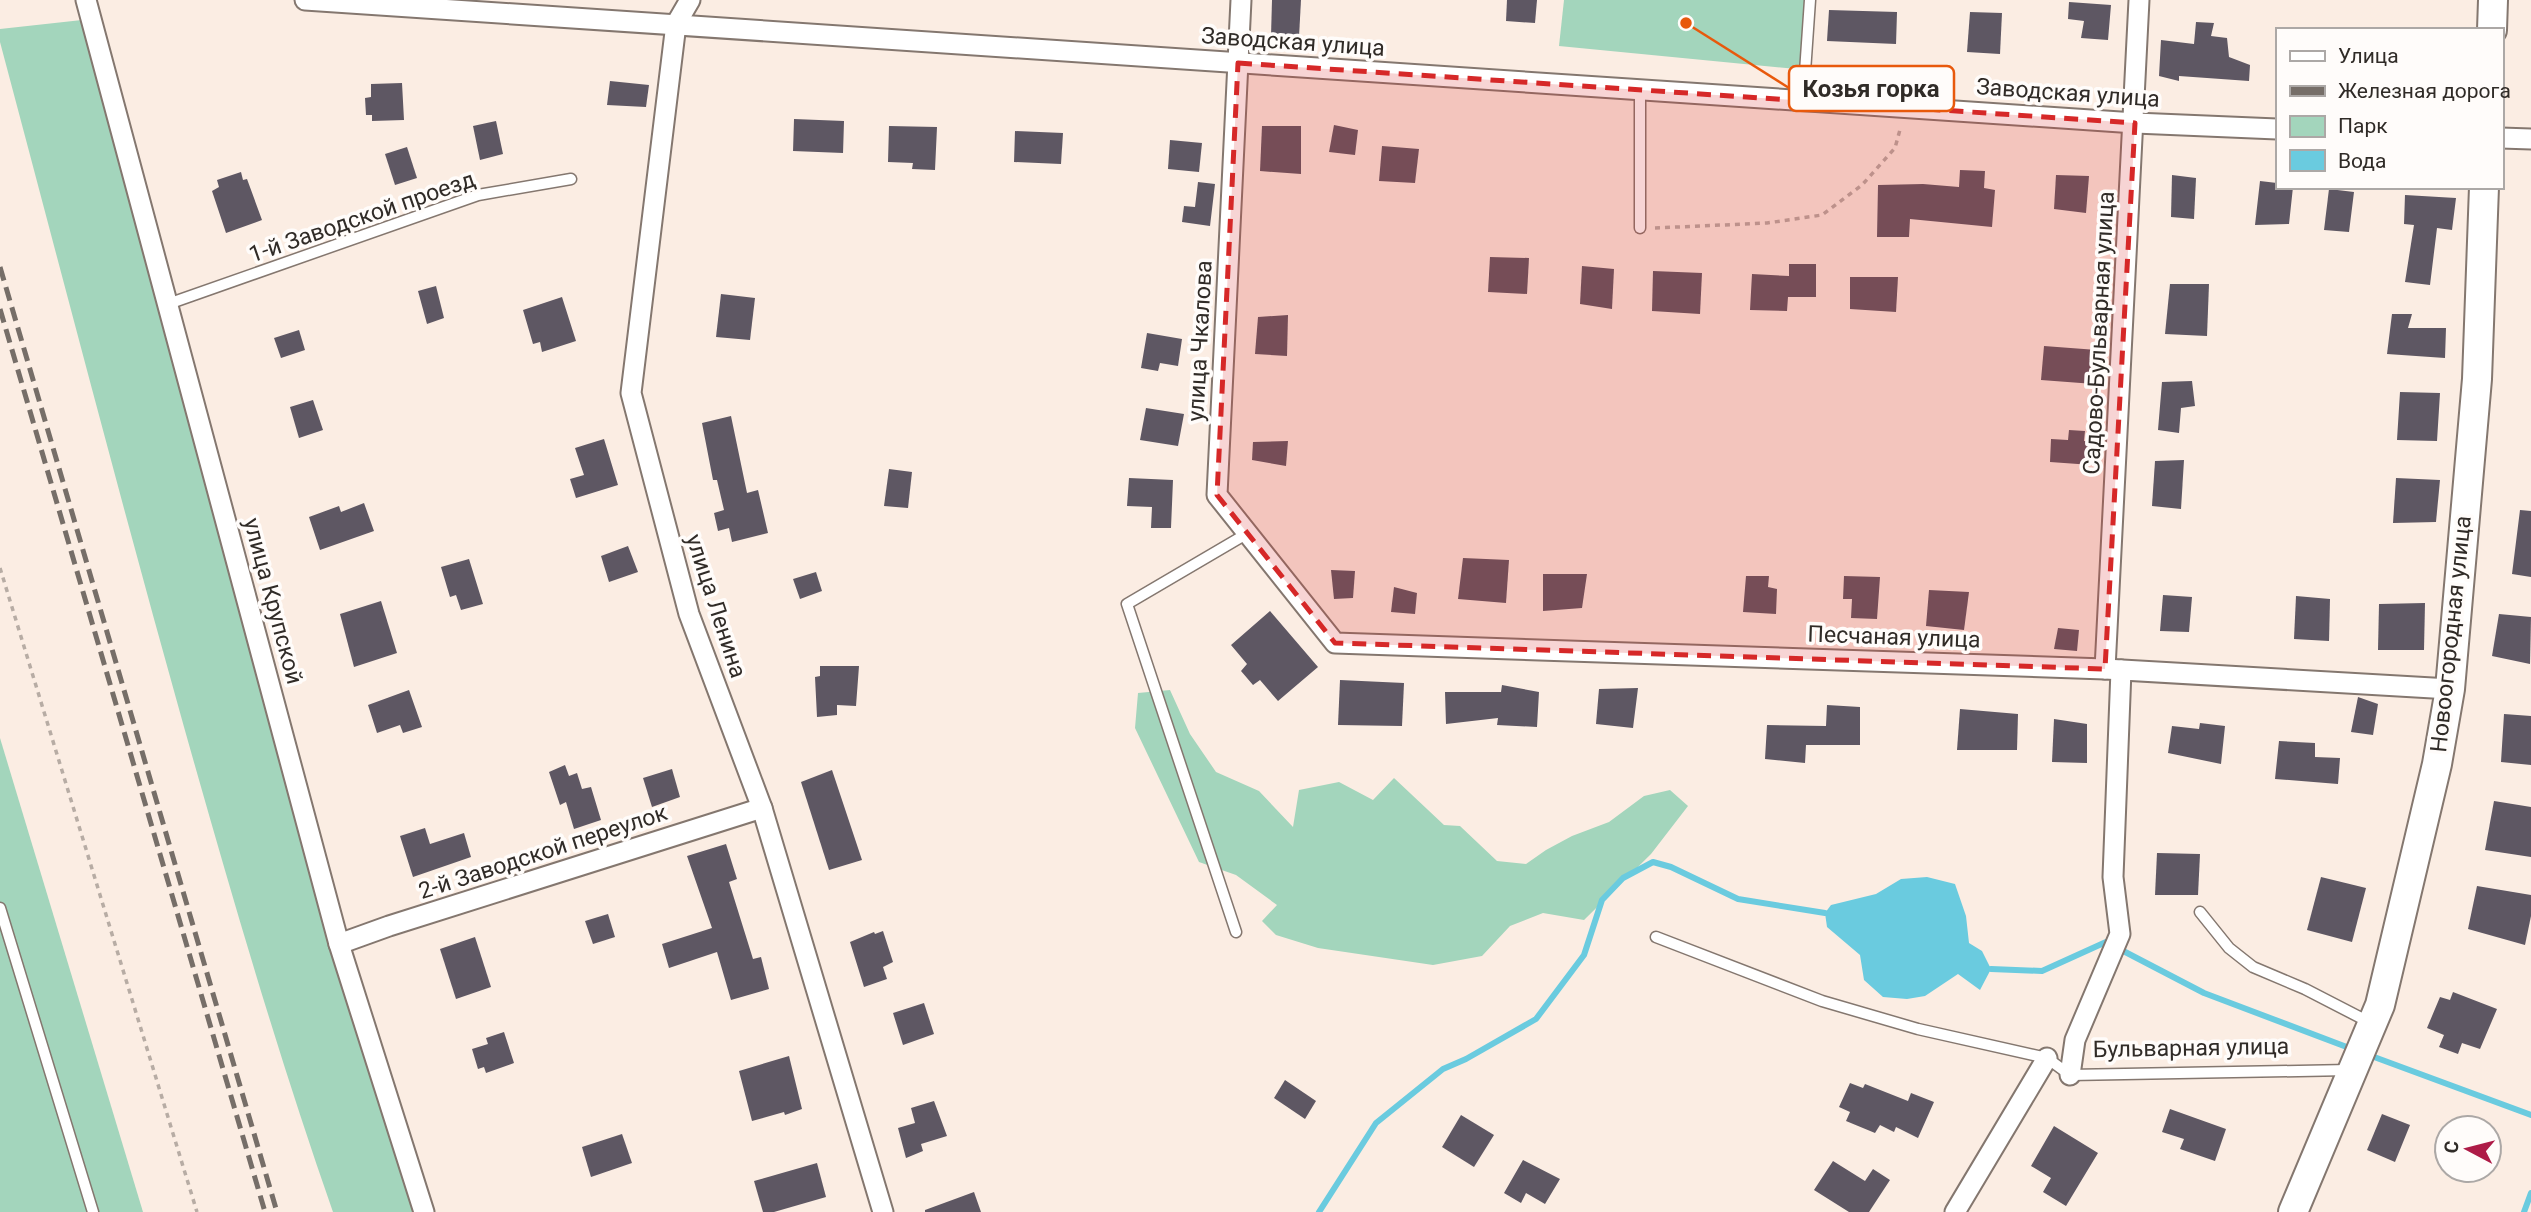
<svg xmlns="http://www.w3.org/2000/svg" width="2531" height="1212" viewBox="0 0 2531 1212" font-family="Roboto,sans-serif">
  <style>
    .green { fill: #a3d5bc }
    .water { fill: #6acbdf }
    .lines { fill: none; stroke-linecap: round; stroke-linejoin: round }
    .stream { stroke: #6acbdf; stroke-width: 6 }
    .building { fill: #5e5763 }
    .lane-casing { stroke: #84776f; stroke-width: 13 }
    .street-casing { stroke: #84776f; stroke-width: 23 }
    .secondary-casing { stroke: #84776f; stroke-width: 32 }
    .path { stroke: #b7aca4; stroke-width: 3.5; stroke-dasharray: 5 5; stroke-linecap: butt }
    .lane { stroke: #fff; stroke-width: 10 }
    .street { stroke: #fff; stroke-width: 19 }
    .secondary { stroke: #fff; stroke-width: 28 }
    .rail { stroke: #766e68; stroke-width: 5; stroke-dasharray: 14 7; stroke-linecap: butt }
    .marked { fill: #d62828; fill-opacity: 0.2; stroke: #d62828; stroke-width: 5; stroke-dasharray: 14 9; stroke-linejoin: round }
    .labels { text-anchor: middle; dominant-baseline: central; stroke-width: 7; stroke-linejoin: round; paint-order: stroke }
    .street-label { font-size: 23px; fill: #302b27; stroke: #fffcfa }
    .leader { fill: none; stroke: #e8590c; stroke-width: 2.5 }
    .callout-dot { fill: #e8590c; stroke: #fffcfa; stroke-width: 2.5 }
    .callout { fill: #fffcfa; stroke: #e8590c; stroke-width: 2.5 }
    .callout-label { font-size: 24px; text-anchor: middle; font-weight: bold; fill: #302b27 }
  </style>
  <rect width="100%" height="100%" fill="#fbede3"/>
  <g class="green">
    <polygon points="1564,0 1811,0 1807,70 1559,46"/>
    <path d="M82 20 191 430 417 1212H333C277 1052 230 890 184 727 120 499 61 271 0 42V29Z"/>
    <polygon points="1170,690 1190,734 1216,772 1259,791 1293,827 1299,790 1339,782 1373,800 1394,778 1444,825 1460,826 1497,861 1526,864 1546,850 1572,836 1609,822 1644,796 1670,790 1688,806 1651,854 1584,920 1543,913 1510,926 1482,956 1433,965 1318,948 1276,935 1262,921 1277,905 1236,875 1199,862 1135,728 1138,693"/>
    <polygon points="0,738 143,1212 0,1212"/>
  </g>
  <polygon class="water" points="1927,877 1955,884 1966,916 1969,943 1982,951 1991,969 1980,990 1958,974 1925,996 1907,999 1883,997 1864,980 1860,955 1827,927 1825,913 1831,905 1876,894 1901,879"/>
  <g class="lines">
    <g class="stream">
      <polyline points="1991,969 2042,971 2106,942 2204,993 2352,1049"/>
      <polyline points="2366,1054 2531,1115"/>
      <polyline points="1319,1212 1376,1123 1443,1069 1466,1059 1536,1019 1584,955 1602,900 1623,878 1653,862 1671,867 1738,899 1825,913"/>
      <polyline points="2524,1212 2531,1193"/>
    </g>
  </g>
  <g class="building">
    <polygon points="1272,0 1301,0 1299,37 1271,36"/>
    <polygon points="1507,0 1537,0 1535,23 1506,21"/>
    <polygon points="2069,2 2111,5 2108,40 2081,38 2084,21 2068,19"/>
    <polygon points="1829,10 1897,12 1896,44 1827,41"/>
    <polygon points="1970,12 2002,13 2000,54 1967,52"/>
    <polygon points="2196,22 2214,23 2211,36 2227,38 2229,57 2250,65 2249,81 2179,76 2179,81 2159,76 2161,40 2194,44"/>
    <polygon points="610,81 649,85 646,107 607,105"/>
    <polygon points="402,83 404,120 372,121 372,115 366,115 365,98 371,97 371,84"/>
    <polygon points="794,119 844,121 843,153 793,151"/>
    <polygon points="496,121 503,154 480,160 473,126"/>
    <polygon points="1334,125 1358,130 1355,155 1329,152"/>
    <polygon points="889,126 937,127 935,170 912,169 913,163 888,162"/>
    <polygon points="1262,126 1301,126 1301,174 1260,171"/>
    <polygon points="1015,131 1063,133 1061,164 1014,162"/>
    <polygon points="1170,140 1202,143 1199,172 1168,169"/>
    <polygon points="1382,146 1419,149 1415,183 1379,181"/>
    <polygon points="407,147 417,178 395,185 385,154"/>
    <polygon points="1960,170 1985,171 1984,188 1995,190 1992,227 1910,219 1909,237 1877,237 1878,185 1923,184 1959,187"/>
    <polygon points="241,172 243,180 247,179 262,220 226,233 212,191 219,187 217,180"/>
    <polygon points="2056,175 2089,176 2086,213 2054,209"/>
    <polygon points="2172,175 2196,178 2194,219 2171,217"/>
    <polygon points="2260,181 2277,183 2277,187 2293,187 2289,224 2255,225"/>
    <polygon points="1198,182 1215,184 1210,226 1182,222 1184,206 1195,207"/>
    <polygon points="2329,189 2354,192 2349,232 2324,230"/>
    <polygon points="2405,195 2456,198 2452,230 2437,228 2430,285 2405,282 2414,225 2404,224"/>
    <polygon points="1490,257 1529,258 1527,294 1488,292"/>
    <polygon points="1789,264 1816,264 1816,297 1788,297 1787,311 1750,310 1752,274 1789,276"/>
    <polygon points="1582,266 1614,269 1612,309 1580,304"/>
    <polygon points="1653,271 1702,273 1700,314 1652,311"/>
    <polygon points="1850,277 1898,277 1896,312 1850,309"/>
    <polygon points="2170,284 2209,284 2207,336 2165,334"/>
    <polygon points="436,286 444,318 427,324 418,291"/>
    <polygon points="721,294 755,298 750,340 716,337"/>
    <polygon points="562,297 576,341 542,352 540,342 533,344 523,310"/>
    <polygon points="2392,314 2412,314 2408,328 2446,328 2445,358 2387,354"/>
    <polygon points="1288,315 1287,356 1255,354 1258,317"/>
    <polygon points="299,330 305,350 281,358 274,338"/>
    <polygon points="1147,333 1182,339 1178,366 1160,363 1158,371 1141,368"/>
    <polygon points="2044,346 2097,350 2094,384 2041,380"/>
    <polygon points="2192,381 2195,406 2181,408 2179,433 2158,430 2162,382"/>
    <polygon points="2400,392 2440,393 2437,441 2397,440"/>
    <polygon points="313,400 323,430 299,438 290,407"/>
    <polygon points="1146,408 1184,414 1178,446 1140,440"/>
    <polygon points="731,416 747,493 758,490 768,533 732,542 729,528 718,531 714,513 724,510 717,480 713,480 702,423"/>
    <polygon points="2069,430 2085,431 2084,441 2094,442 2092,465 2050,462 2051,439 2068,440"/>
    <polygon points="604,439 618,485 576,498 570,479 584,475 575,448"/>
    <polygon points="1288,441 1286,466 1252,460 1253,442"/>
    <polygon points="2184,460 2181,509 2152,506 2155,461"/>
    <polygon points="889,469 912,472 908,508 884,506"/>
    <polygon points="1129,478 1173,480 1171,528 1151,528 1152,507 1127,506"/>
    <polygon points="2396,478 2440,480 2436,522 2393,523"/>
    <polygon points="364,503 374,531 320,550 309,517 339,506 341,512"/>
    <polygon points="2520,510 2531,511 2531,577 2512,574"/>
    <polygon points="628,546 638,572 609,582 601,556"/>
    <polygon points="1463,558 1509,560 1506,603 1458,599"/>
    <polygon points="469,559 483,604 461,610 456,595 450,597 441,567"/>
    <polygon points="1331,570 1355,571 1353,598 1334,599"/>
    <polygon points="816,572 822,591 800,599 793,579"/>
    <polygon points="1543,574 1587,574 1582,608 1543,611"/>
    <polygon points="1746,576 1769,576 1768,587 1777,589 1776,614 1743,612"/>
    <polygon points="1844,576 1880,577 1877,619 1851,618 1852,599 1843,599"/>
    <polygon points="1394,587 1417,593 1415,614 1391,612"/>
    <polygon points="1929,590 1969,592 1964,630 1926,626"/>
    <polygon points="2163,595 2192,597 2189,632 2160,631"/>
    <polygon points="2296,596 2330,599 2329,641 2294,639"/>
    <polygon points="381,601 397,653 354,667 340,614"/>
    <polygon points="2425,603 2424,650 2378,650 2379,604"/>
    <polygon points="1270,611 1318,667 1278,701 1260,680 1253,685 1241,671 1247,664 1231,645"/>
    <polygon points="2499,614 2531,617 2530,664 2492,656"/>
    <polygon points="2058,628 2079,630 2077,651 2054,649"/>
    <polygon points="820,666 859,666 856,706 837,705 837,715 817,717 815,677 820,676"/>
    <polygon points="1340,680 1404,683 1402,726 1338,725"/>
    <polygon points="1502,685 1539,692 1537,727 1497,725 1498,718 1446,724 1445,692 1501,692"/>
    <polygon points="1638,688 1633,728 1596,724 1599,689"/>
    <polygon points="409,690 422,727 403,733 400,725 377,733 368,705"/>
    <polygon points="2358,697 2378,704 2373,735 2351,732"/>
    <polygon points="1827,705 1860,707 1860,745 1806,745 1805,763 1765,759 1767,725 1826,726"/>
    <polygon points="1960,709 2018,714 2017,750 1957,750"/>
    <polygon points="2504,714 2531,716 2531,765 2501,762"/>
    <polygon points="2054,719 2087,724 2087,763 2052,762"/>
    <polygon points="2200,723 2225,726 2221,764 2168,753 2172,726 2199,729"/>
    <polygon points="2279,741 2315,743 2315,757 2340,758 2338,784 2275,779"/>
    <polygon points="565,765 569,776 577,773 582,789 591,787 601,820 574,829 566,802 560,805 549,772"/>
    <polygon points="672,769 680,797 652,807 643,778"/>
    <polygon points="832,770 862,860 829,870 801,782"/>
    <polygon points="2494,801 2531,807 2531,857 2485,850"/>
    <polygon points="425,828 430,844 464,833 471,857 413,877 400,836"/>
    <polygon points="726,844 737,879 729,882 753,959 761,957 769,989 731,1000 717,952 669,968 662,944 712,928 687,856"/>
    <polygon points="2157,853 2200,854 2198,895 2155,895"/>
    <polygon points="2321,877 2366,888 2352,942 2307,930"/>
    <polygon points="2477,886 2531,895 2531,916 2525,945 2468,929"/>
    <polygon points="608,914 615,937 593,944 585,921"/>
    <polygon points="883,931 893,962 883,967 887,979 864,987 850,942 874,932 875,934"/>
    <polygon points="475,937 491,987 456,999 440,949"/>
    <polygon points="2453,992 2497,1009 2480,1049 2462,1043 2458,1054 2439,1047 2444,1035 2427,1028 2440,997 2450,1000"/>
    <polygon points="924,1003 934,1034 903,1045 893,1013"/>
    <polygon points="504,1032 514,1063 486,1073 484,1067 478,1069 472,1049 488,1044 486,1038"/>
    <polygon points="789,1056 802,1109 785,1115 784,1112 752,1121 739,1071"/>
    <polygon points="1285,1080 1316,1101 1305,1119 1274,1098"/>
    <polygon points="1850,1083 1863,1088 1865,1084 1908,1101 1911,1093 1934,1102 1918,1138 1896,1127 1894,1132 1880,1125 1875,1133 1846,1121 1850,1112 1839,1107"/>
    <polygon points="934,1101 947,1136 921,1144 923,1151 906,1158 898,1128 915,1123 911,1108"/>
    <polygon points="2170,1109 2226,1129 2215,1161 2180,1149 2184,1139 2162,1132"/>
    <polygon points="2382,1114 2410,1125 2395,1162 2367,1150"/>
    <polygon points="1461,1115 1494,1135 1474,1167 1442,1147"/>
    <polygon points="2054,1126 2098,1153 2066,1206 2043,1192 2051,1178 2031,1166"/>
    <polygon points="622,1134 632,1163 591,1177 582,1147"/>
    <polygon points="1523,1160 1560,1179 1545,1204 1526,1193 1521,1203 1504,1193"/>
    <polygon points="1833,1161 1865,1181 1873,1169 1890,1180 1869,1212 1849,1212 1814,1190"/>
    <polygon points="817,1163 826,1197 774,1212 763,1212 754,1181"/>
    <polygon points="974,1192 981,1212 925,1212 925,1210"/>
  </g>
  <g class="lines">
    <g class="lane-casing">
      <g id="lane">
        <polyline points="1640,90 1640,228"/>
        <polyline points="1803,101 1810,0"/>
        <polyline points="168,304 478,195 571,179"/>
        <polyline points="0,908 93,1212"/>
        <polyline points="2200,912 2229,948 2253,967 2305,989 2369,1022"/>
        <polyline points="1236,932 1127,604 1248,533"/>
        <polyline points="1656,937 1822,1001 1918,1029 2047,1058 2070,1075 2349,1070"/>
      </g>
    </g>
    <g class="street-casing">
      <g id="street">
        <polyline points="86,0 339,944 424,1212"/>
        <polyline points="305,0 2135,123 2277,129"/>
        <polyline points="690,0 676,24 631,393 689,614 762,808 883,1212"/>
        <polyline points="1241,0 1217,495 1335,643 2105,669 2450,689"/>
        <polyline points="2501,138 2531,139"/>
        <polyline points="2105,669 2139,0"/>
        <polyline points="339,944 389,926 762,808"/>
        <polyline points="2070,1075 2075,1040 2120,934 2113,877 2121,670"/>
        <polyline points="1955,1212 2047,1058"/>
      </g>
    </g>
    <g class="secondary-casing">
      <g id="secondary">
        <polyline points="2492,30 2493,0"/>
        <polyline points="2293,1212 2380,1005 2437,764 2450,689 2477,379 2484,187"/>
      </g>
    </g>
    <g class="path">
      <polyline points="1655,228 1767,223 1822,215 1862,185 1895,148 1901,126"/>
      <polyline points="0,568 197,1212"/>
    </g>
    <use href="#lane" class="lane"/>
    <use href="#street" class="street"/>
    <use href="#secondary" class="secondary"/>
    <g class="rail">
      <polyline points="0,267 277,1212"/>
      <polyline points="0,309 265,1212"/>
    </g>
  </g>
  <path class="marked" d="M1238 63 2135 123 2105 669 1335 643 1217 495Z"/>
  <g class="labels">
    <g class="street-label">
      <text transform="translate(1293 42) rotate(4)">Заводская улица</text>
      <text transform="translate(2068 93) rotate(4)">Заводская улица</text>
      <text transform="translate(362 217) rotate(-19)">1-й Заводской проезд</text>
      <text transform="translate(2099 333) rotate(-87)">Садово-Бульварная улица</text>
      <text transform="translate(1200 341) rotate(-87)">улица Чкалова</text>
      <text transform="translate(273 601) rotate(75)">улица Крупской</text>
      <text transform="translate(716 606) rotate(72)">улица Ленина</text>
      <text transform="translate(2451 634) rotate(-84)">Новоогородная улица</text>
      <text transform="translate(1894 637) rotate(2)">Песчаная улица</text>
      <text transform="translate(543 852) rotate(-18)">2-й Заводской переулок</text>
      <text transform="translate(2191 1048) rotate(-1)">Бульварная улица</text>
    </g>
  </g>
  <path class="leader" d="M1686 23L1789 88"/>
  <circle class="callout-dot" cx="1686" cy="23" r="7"/>
  <rect class="callout" x="1789" y="66" width="165" height="45" rx="7"/>
  <g class="callout-label">
    <text x="1871" y="97">Козья горка</text>
  </g>
  <rect x="2276" y="28" width="228" height="161" fill="#fffcfa" stroke="#aca8a6" stroke-width="2"/>
  <rect x="2290" y="51" width="35" height="10" fill="#ffffff" stroke="#aca8a6" stroke-width="2"/>
  <text x="2338" y="63" font-size="21" fill="#302b27">Улица</text>
  <rect x="2290" y="86" width="35" height="10" fill="#766e68" stroke="#aca8a6" stroke-width="2"/>
  <text x="2338" y="98" font-size="21" fill="#302b27">Железная дорога</text>
  <rect x="2290" y="116" width="35" height="21" fill="#a3d5bc" stroke="#aca8a6" stroke-width="2"/>
  <text x="2338" y="133" font-size="21" fill="#302b27">Парк</text>
  <rect x="2290" y="150" width="35" height="21" fill="#6acbdf" stroke="#aca8a6" stroke-width="2"/>
  <text x="2338" y="168" font-size="21" fill="#302b27">Вода</text>
  <g transform="translate(2468 1149) rotate(277)"><circle r="33" fill="#fffcfa" stroke="#aca8a6" stroke-width="2"/>
  <path d="M0-5L12 26L0 18L-12 26Z" fill="#ae1b47"/>
  <text y="-10" font-size="19" font-weight="bold" text-anchor="middle" fill="#302b27">С</text>
  </g>
</svg>
